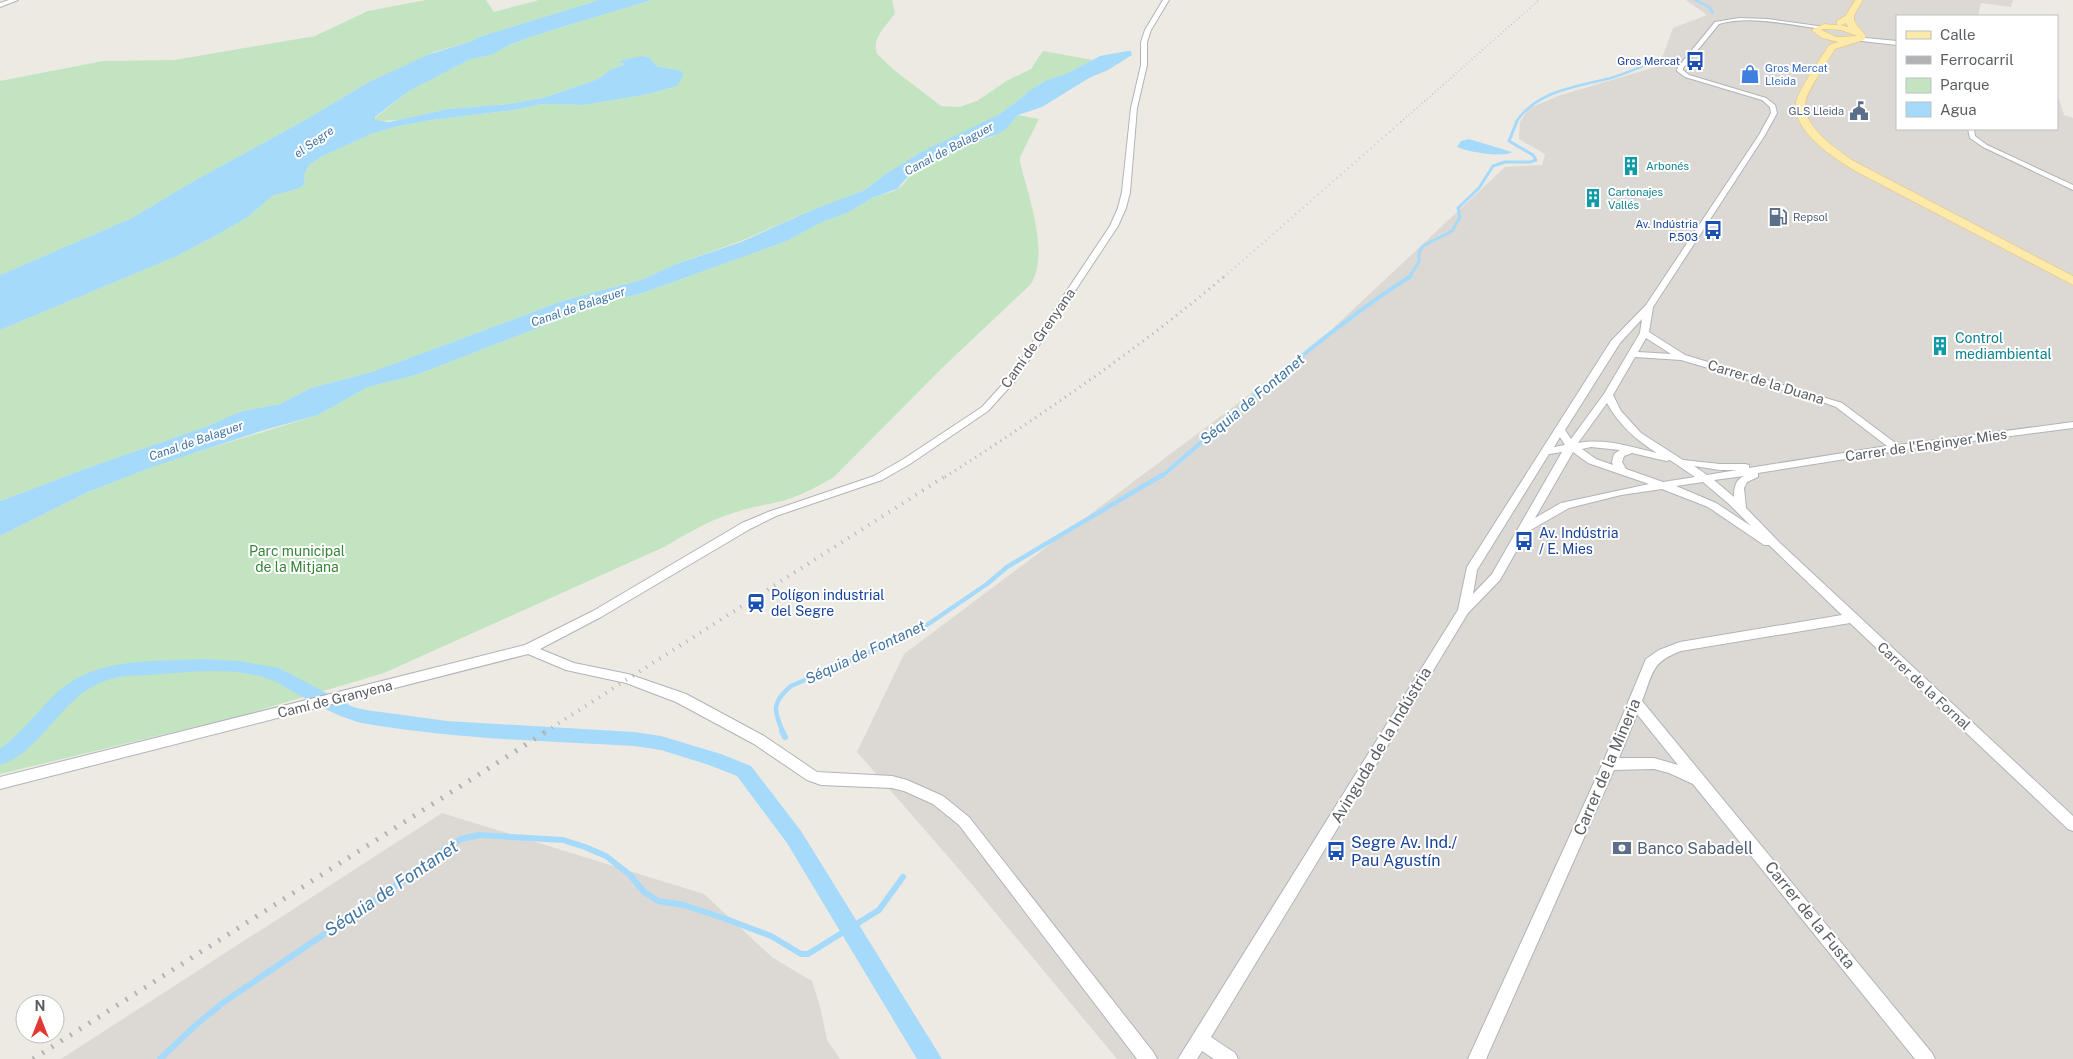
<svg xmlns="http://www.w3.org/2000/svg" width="2073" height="1059" viewBox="0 0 2073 1059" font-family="'Public Sans',sans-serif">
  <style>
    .industrial { fill: #dcd9d5 }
    .green { fill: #c2e4c0 }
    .water { fill: #a5dafb }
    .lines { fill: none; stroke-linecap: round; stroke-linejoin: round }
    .stream-far4 { stroke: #a5dafb; stroke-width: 2.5 }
    .stream-far3 { stroke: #a5dafb; stroke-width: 3 }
    .stream-far2 { stroke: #a5dafb; stroke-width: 4 }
    .stream-far1 { stroke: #a5dafb; stroke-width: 4.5 }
    .stream { stroke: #a5dafb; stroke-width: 6 }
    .canal { fill: #a5dafb; fill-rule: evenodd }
    .minor-casing { stroke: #b0b4b8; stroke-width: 2 }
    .tertiary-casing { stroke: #b0b4b8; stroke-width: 2 }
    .primary-casing { stroke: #ebbc5e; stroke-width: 1 }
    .minor { fill: #fff; fill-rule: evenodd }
    .tertiary { fill: #fff; fill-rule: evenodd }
    .primary { fill: #fbeaaa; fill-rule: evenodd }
    .rail-far4 { stroke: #b1b2b3; stroke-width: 2; stroke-dasharray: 0.5 3; stroke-linecap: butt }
    .rail-far3 { stroke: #b1b2b3; stroke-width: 2.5; stroke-dasharray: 0.5 4.5; stroke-linecap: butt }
    .rail-far2 { stroke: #b1b2b3; stroke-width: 3; stroke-dasharray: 1 5; stroke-linecap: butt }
    .rail-far1 { stroke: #b1b2b3; stroke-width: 4; stroke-dasharray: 1 7; stroke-linecap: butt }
    .rail { stroke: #b1b2b3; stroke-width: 5; stroke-dasharray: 2 9; stroke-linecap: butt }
    .labels { text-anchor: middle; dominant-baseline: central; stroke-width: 4; stroke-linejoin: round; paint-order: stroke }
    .far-transit-label { font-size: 11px; fill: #164399; stroke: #fff; text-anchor: end }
    .far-shop-label { font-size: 11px; fill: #366cbe; stroke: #fff; text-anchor: start }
    .far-service-label { font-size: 11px; fill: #4e5e75; stroke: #fff; text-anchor: end }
    .far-culture-label { font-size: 11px; fill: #0d838f; stroke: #fff; text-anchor: start }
    .far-water-label { font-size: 12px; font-style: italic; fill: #4175a3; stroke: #fff }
    .street-label { font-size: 14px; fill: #5b5f63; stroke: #fff }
    .culture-label { font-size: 14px; fill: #0d838f; stroke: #fff; text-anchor: start }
    .transit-label { font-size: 14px; fill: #164399; stroke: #fff; text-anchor: start }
    .park-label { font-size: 14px; fill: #398439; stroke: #fff }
    .water-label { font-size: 15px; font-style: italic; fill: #4175a3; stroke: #fff }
    .near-street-label { font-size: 16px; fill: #5b5f63; stroke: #fff }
    .near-transit-label { font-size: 16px; fill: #164399; stroke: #fff; text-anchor: start }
    .near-service-label { font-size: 16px; fill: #4e5e75; stroke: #fff; text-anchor: start }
    .near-water-label { font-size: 18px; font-style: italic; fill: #4175a3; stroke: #fff }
  </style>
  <rect width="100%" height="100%" fill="#edeae3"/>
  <g class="industrial">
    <polygon points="1686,0 2013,0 2011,7 1981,3 1978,16 1897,16 1897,129 2057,129 2057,93 2064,115 2073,118 2073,1059 1117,1059 964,875 857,752 904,654 1313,347 1505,167 1542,165 1545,154 1519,139 1520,122 1529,108 1561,95 1659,66 1673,28 1707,15"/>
    <polygon points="442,813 704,894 773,958 812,981 821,1010 827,1040 840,1059 61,1059"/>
  </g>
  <g class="green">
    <polygon points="426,0 486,0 494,12 539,0 599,0 479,37 472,41 434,52 367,83 305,120 192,182 132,218 0,275 0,81 103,61 175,60 315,36 368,11"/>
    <path d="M652 0H892L895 13C888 25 871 37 877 54L894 70 941 106 959 107 977 101 1008 80 1031 69 1043 51 1093 60 1066 74 1047 80 1027 92 1024 96 998 115 973 128 921 152 884 175 865 190 812 210 741 241 673 265 644 279 562 301 372 372 311 388 280 404 242 411 205 427 90 467 0 501V330L177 256 217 235 248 217 272 196 300 188 305 183 304 175 309 165 321 157 371 134 395 127 431 120 514 110 542 104 584 105 649 94 674 87 682 76V71L656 66 646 56 622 60 623 65 610 70 598 79 546 97 509 104 448 109 399 120 377 121 374 119 409 91 471 59 491 55 511 44 546 32Z"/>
    <path d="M1018 115 1039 119 1020 157V162C1028 196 1050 252 1031 284L941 369 834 477C819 486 803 494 786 500 768 505 750 507 733 513 708 521 686 534 664 547L384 673 243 715 0 774V536L88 492 165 462 318 415 368 387 416 375 582 311 603 302 640 294 787 241 822 222 847 213 872 198 894 191 902 186 914 170 930 162 935 157 951 150 992 137 1007 128Z"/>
  </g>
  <g class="water">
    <polygon points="599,0 652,0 546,32 511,44 491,55 471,59 409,91 375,117 375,120 389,122 448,109 509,104 546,97 598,79 610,70 623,65 624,64 620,62 622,60 642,56 649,57 656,66 682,71 683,75 677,86 649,94 584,105 542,104 514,110 431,120 395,127 371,134 321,157 309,165 304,175 305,183 300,188 272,196 248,217 217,235 177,256 0,330 0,275 132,218 192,182 305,120 367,83 427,55 472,41 479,37"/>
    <polygon points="1127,51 1131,51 1132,55 1108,70 1089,78 1042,107 1018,115 1007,128 998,134 935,157 930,162 914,170 897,189 872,198 847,213 822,222 787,241 640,294 603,302 582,311 416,375 368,387 318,415 261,431 155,466 88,492 0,536 0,501 90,467 205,427 242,411 280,404 311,388 372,372 562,301 644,279 673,265 741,242 812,210 865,190 884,175 921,152 998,115 1024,96 1027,92 1047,80 1066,74 1100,56"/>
    <path d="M1469 139 1512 152C1502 158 1468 152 1457 147L1461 141Z"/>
  </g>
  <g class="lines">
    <g class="stream-far4">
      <polyline points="1695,0 1709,7 1713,13"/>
      <path d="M1516 122C1538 89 1579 87 1614 77 1630 72 1645 65 1661 59"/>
    </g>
    <polyline class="stream-far3" points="1409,277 1419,262 1419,252 1423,246 1452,231 1460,217 1458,208 1479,188 1493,166 1505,162 1530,162 1536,160 1533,155 1509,141 1517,121"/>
    <path class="stream-far2" d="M1161 477C1242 408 1321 333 1411 276"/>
    <path class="stream-far1" d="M783 732C773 710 772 702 791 686L918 631 987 584 1007 567 1162 475"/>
    <g class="stream">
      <polyline points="782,731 785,737"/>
      <polyline points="160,1059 197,1024 224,1002 410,876 442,851 461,839 479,835 563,840 585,847 606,856 630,875 644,892 658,901 684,905 726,919 771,936 801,954 808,954 879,910 903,877"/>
    </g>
    <g class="canal">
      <polygon points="964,139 967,140 967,144 918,169 912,169 910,167"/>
      <path d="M201 659 239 661 279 668 353 707 366 710 447 721 634 732 661 736 721 754 751 766 801 831 942 1059H917L787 843 737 776 709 765 661 750 634 746C545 741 455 739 367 724 340 719 316 704 292 691 284 687 277 681 269 679 231 666 187 672 149 675 137 676 123 675 111 679 61 692 46 750 0 765V749C23 732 39 709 60 690 98 657 155 662 201 659Z"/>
    </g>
    <g class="minor-casing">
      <g id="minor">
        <polygon points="1163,0 1169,0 1151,30 1147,42 1147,65 1137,108 1130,192 1126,208 1118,226 1016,380 988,411 910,464 882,480 776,516 750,529 601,617 540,649 574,663 628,674 686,694 764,736 817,772 892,776 907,780 943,796 969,817 1154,1053 1157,1059 1137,1059 959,825 933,804 904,791 892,788 821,785 807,780 754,744 676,702 626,683 566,670 528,654 0,789 0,777 525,645 593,611 742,523 768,512 874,476 902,460 982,407 1010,376 1110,226 1118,208 1122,192 1131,108 1141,65 1141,42 1145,30"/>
        <path d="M1739 18 1768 19 1825 27 1822 29C1789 25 1751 15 1719 24L1683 68V70L1689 75 1766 98 1775 105 1777 113 1765 135 1653 307 1649 332 1685 355 1842 403 1898 445 2073 422V428L1896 451 1758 473V477L1747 482 1744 488 1746 508 1780 543 2073 816V831L2068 829 1850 623 1681 651C1651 662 1653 673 1642 701L1932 1053 1935 1059H1915L1693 784 1669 773 1654 769 1614 770 1486 1059H1468L1602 765 1646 659 1659 650 1680 642 1842 615 1769 545H1764L1708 507 1662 489 1621 495 1569 508 1527 532 1500 580 1468 613 1211 1037 1235 1053 1238 1059H1214L1202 1051 1197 1059H1178L1458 610 1467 567 1611 341 1646 305 1759 135 1771 113 1770 107 1762 100 1685 77 1677 71 1678 67 1715 22ZM1642 319 1640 333 1604 394 1571 439 1565 430 1620 343ZM1646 338 1671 354 1638 352ZM1635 357 1681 360 1817 400 1836 407 1887 446 1749 468V465L1745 464H1720L1683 460 1641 433 1621 411 1613 395ZM1607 403C1619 425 1636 440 1657 453 1631 447 1605 438 1578 443ZM1560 437 1565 445 1554 447ZM1591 447 1620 450 1614 454 1612 462 1613 465 1596 459 1582 449ZM1562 452 1492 574 1473 594 1477 570 1549 454ZM1573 452 1588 463 1649 484 1561 503 1535 518ZM1632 453 1666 461 1670 460 1695 477 1663 482 1626 469 1622 462 1624 456ZM1694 466 1720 470H1737L1707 475ZM1744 476C1735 480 1734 488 1734 497L1714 480ZM1703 482 1729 504 1751 526 1716 503 1676 486ZM1637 714 1678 765 1654 758H1619Z"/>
        <polygon points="1855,37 1897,41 1897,45 1853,40"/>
        <polygon points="1968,129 1974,129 1975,136 1987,145 2073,185 2073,190 1983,147 1970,138"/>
      </g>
    </g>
    <g class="tertiary-casing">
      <polygon id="tertiary" points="9,0 18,0 0,7 0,3"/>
    </g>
    <g class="primary-casing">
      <path id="primary" d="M1855 0H1863C1850 22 1851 17 1866 36L1864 40 1835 49C1828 61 1809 88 1806 100 1799 124 1836 149 1852 160L2073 276V285L1857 172C1836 160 1791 131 1796 102 1798 91 1822 56 1829 45L1838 42 1822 38 1811 30 1824 24 1837 25V21L1846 15ZM1846 23 1848 27 1841 25ZM1824 29 1841 30 1857 36 1837 37 1821 30Z"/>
    </g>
    <use href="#minor" class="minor"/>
    <use href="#tertiary" class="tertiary"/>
    <use href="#primary" class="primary"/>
    <polyline class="rail-far4" points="1401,122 1539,0"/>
    <polyline class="rail-far3" points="1224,277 1402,121"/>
    <path class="rail-far2" d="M945 477C1042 415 1137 350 1225 276"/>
    <polyline class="rail-far1" points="545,732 947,475"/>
    <polyline class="rail" points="33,1059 547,731"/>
  </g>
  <defs>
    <g id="bus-bare" transform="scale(1.5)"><path d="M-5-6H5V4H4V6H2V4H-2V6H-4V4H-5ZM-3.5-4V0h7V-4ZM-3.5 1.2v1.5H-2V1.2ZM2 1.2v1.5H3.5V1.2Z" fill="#1a4fb4" stroke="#fff" stroke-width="2.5" paint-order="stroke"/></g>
    <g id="shop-bare" transform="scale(1.5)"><path d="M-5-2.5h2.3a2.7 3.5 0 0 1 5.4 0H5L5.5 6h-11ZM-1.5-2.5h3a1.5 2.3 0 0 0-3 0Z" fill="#3f7fe0" stroke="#fff" stroke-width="2.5" paint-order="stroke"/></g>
    <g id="civic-bare" transform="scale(1.5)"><path d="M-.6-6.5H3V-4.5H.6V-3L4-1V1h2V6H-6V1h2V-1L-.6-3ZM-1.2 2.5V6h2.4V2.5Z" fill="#5c6f8a" stroke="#fff" stroke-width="2.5" paint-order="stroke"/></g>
    <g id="building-bare" transform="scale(1.5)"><path d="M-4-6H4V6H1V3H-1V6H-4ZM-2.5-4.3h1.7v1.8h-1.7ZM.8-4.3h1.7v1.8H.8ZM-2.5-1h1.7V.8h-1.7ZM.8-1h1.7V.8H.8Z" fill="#0f9aa8" stroke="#fff" stroke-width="2.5" paint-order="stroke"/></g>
    <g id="fuel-bare" transform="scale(1.5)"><path d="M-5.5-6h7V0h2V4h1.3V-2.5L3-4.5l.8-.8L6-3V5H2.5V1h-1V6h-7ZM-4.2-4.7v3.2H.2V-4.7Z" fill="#5c6f8a" stroke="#fff" stroke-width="2.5" paint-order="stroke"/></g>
    <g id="station-bare" transform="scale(1.5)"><path d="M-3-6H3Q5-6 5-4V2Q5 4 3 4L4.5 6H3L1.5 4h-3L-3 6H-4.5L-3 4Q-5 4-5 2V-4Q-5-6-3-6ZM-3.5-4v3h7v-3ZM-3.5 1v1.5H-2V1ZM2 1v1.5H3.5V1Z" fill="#1a4fb4" stroke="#fff" stroke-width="2.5" paint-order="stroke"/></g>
    <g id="bank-bare" transform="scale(1.5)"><path d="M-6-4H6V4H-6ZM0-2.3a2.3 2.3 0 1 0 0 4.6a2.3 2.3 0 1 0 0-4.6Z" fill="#5c6f8a" stroke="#fff" stroke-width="2.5" paint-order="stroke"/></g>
  </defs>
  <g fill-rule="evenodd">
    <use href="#bus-bare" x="1695" y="61"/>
    <use href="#shop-bare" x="1750" y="74"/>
    <use href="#civic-bare" x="1859" y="111"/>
    <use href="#building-bare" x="1631" y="166"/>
    <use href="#building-bare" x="1593" y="198"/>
    <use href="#fuel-bare" x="1778" y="217"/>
    <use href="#bus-bare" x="1713" y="230"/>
    <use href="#building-bare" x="1940" y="346"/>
    <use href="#bus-bare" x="1524" y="541"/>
    <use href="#station-bare" x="756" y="603"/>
    <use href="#bank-bare" x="1622" y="848"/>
    <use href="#bus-bare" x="1336" y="851"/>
  </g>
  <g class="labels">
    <g class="far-transit-label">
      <text x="1680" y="61">Gros Mercat</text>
      <text x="1698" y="224">Av. Indústria<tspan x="1698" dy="13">P.503</tspan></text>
    </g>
    <g class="far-shop-label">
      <text x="1765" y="68">Gros Mercat<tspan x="1765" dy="13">Lleida</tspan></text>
    </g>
    <g class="far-service-label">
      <text x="1844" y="111">GLS Lleida</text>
      <text x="1793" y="217" text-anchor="start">Repsol</text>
    </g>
    <g class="far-culture-label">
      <text x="1646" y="166">Arbonés</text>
      <text x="1608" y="192">Cartonajes<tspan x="1608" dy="13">Vallés</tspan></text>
    </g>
    <g class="far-water-label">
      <text transform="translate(314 142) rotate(-35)">el Segre</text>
      <text transform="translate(949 149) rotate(-28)">Canal de Balaguer</text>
      <text transform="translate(578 307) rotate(-19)">Canal de Balaguer</text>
      <text transform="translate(196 441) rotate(-19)">Canal de Balaguer</text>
    </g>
    <g class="street-label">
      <text transform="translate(1038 338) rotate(-55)">Camí de Grenyana</text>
      <text transform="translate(1766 382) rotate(17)">Carrer de la Duana</text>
      <text transform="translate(1926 445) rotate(-8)">Carrer de l'Enginyer Mies</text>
      <text transform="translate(1924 686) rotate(43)">Carrer de la Fornal</text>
      <text transform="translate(335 699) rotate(-14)">Camí de Granyena</text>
    </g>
    <g class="culture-label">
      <text x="1955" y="338">Control<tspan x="1955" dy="16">mediambiental</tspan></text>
    </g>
    <g class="transit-label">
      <text x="1539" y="533">Av. Indústria<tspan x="1539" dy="16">/ E. Mies</tspan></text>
      <text x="771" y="595">Polígon industrial<tspan x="771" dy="16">del Segre</tspan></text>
    </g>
    <g class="park-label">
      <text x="297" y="551">Parc municipal<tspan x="297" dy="16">de la Mitjana</tspan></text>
    </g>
    <g class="water-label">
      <text transform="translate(1252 399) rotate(-40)">Séquia de Fontanet</text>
      <text transform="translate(865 652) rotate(-25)">Séquia de Fontanet</text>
    </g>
    <g class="near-street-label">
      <text transform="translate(1381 745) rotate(-59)">Avinguda de la Indústria</text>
      <text transform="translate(1607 767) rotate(-67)">Carrer de la Mineria</text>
      <text transform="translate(1810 915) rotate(51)">Carrer de la Fusta</text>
    </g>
    <g class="near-transit-label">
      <text x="1351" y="842">Segre Av. Ind./<tspan x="1351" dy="18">Pau Agustín</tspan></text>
    </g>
    <g class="near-service-label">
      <text x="1637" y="848">Banco Sabadell</text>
    </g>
    <g class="near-water-label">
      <text transform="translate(391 888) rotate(-34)">Séquia de Fontanet</text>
    </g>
  </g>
  <rect x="1896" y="15" width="162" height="115" fill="#ffffff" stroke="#bdbfc1"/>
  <rect x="1906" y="31" width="25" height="8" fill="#fbeaaa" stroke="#bdbfc1"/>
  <text x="1940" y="40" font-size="15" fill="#5b5f63">Calle</text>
  <rect x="1906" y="56" width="25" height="8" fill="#b1b2b3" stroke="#bdbfc1"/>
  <text x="1940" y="65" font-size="15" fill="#5b5f63">Ferrocarril</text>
  <rect x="1906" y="78" width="25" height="15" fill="#c2e4c0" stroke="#bdbfc1"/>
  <text x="1940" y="90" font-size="15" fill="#5b5f63">Parque</text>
  <rect x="1906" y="102" width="25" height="15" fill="#a5dafb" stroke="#bdbfc1"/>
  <text x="1940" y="115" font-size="15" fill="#5b5f63">Agua</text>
  <g transform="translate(40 1019)"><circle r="24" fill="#ffffff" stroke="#bdbfc1"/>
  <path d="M0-4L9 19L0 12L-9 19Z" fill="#e13a35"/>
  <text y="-8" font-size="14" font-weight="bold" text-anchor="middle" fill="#5b5f63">N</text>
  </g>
</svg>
